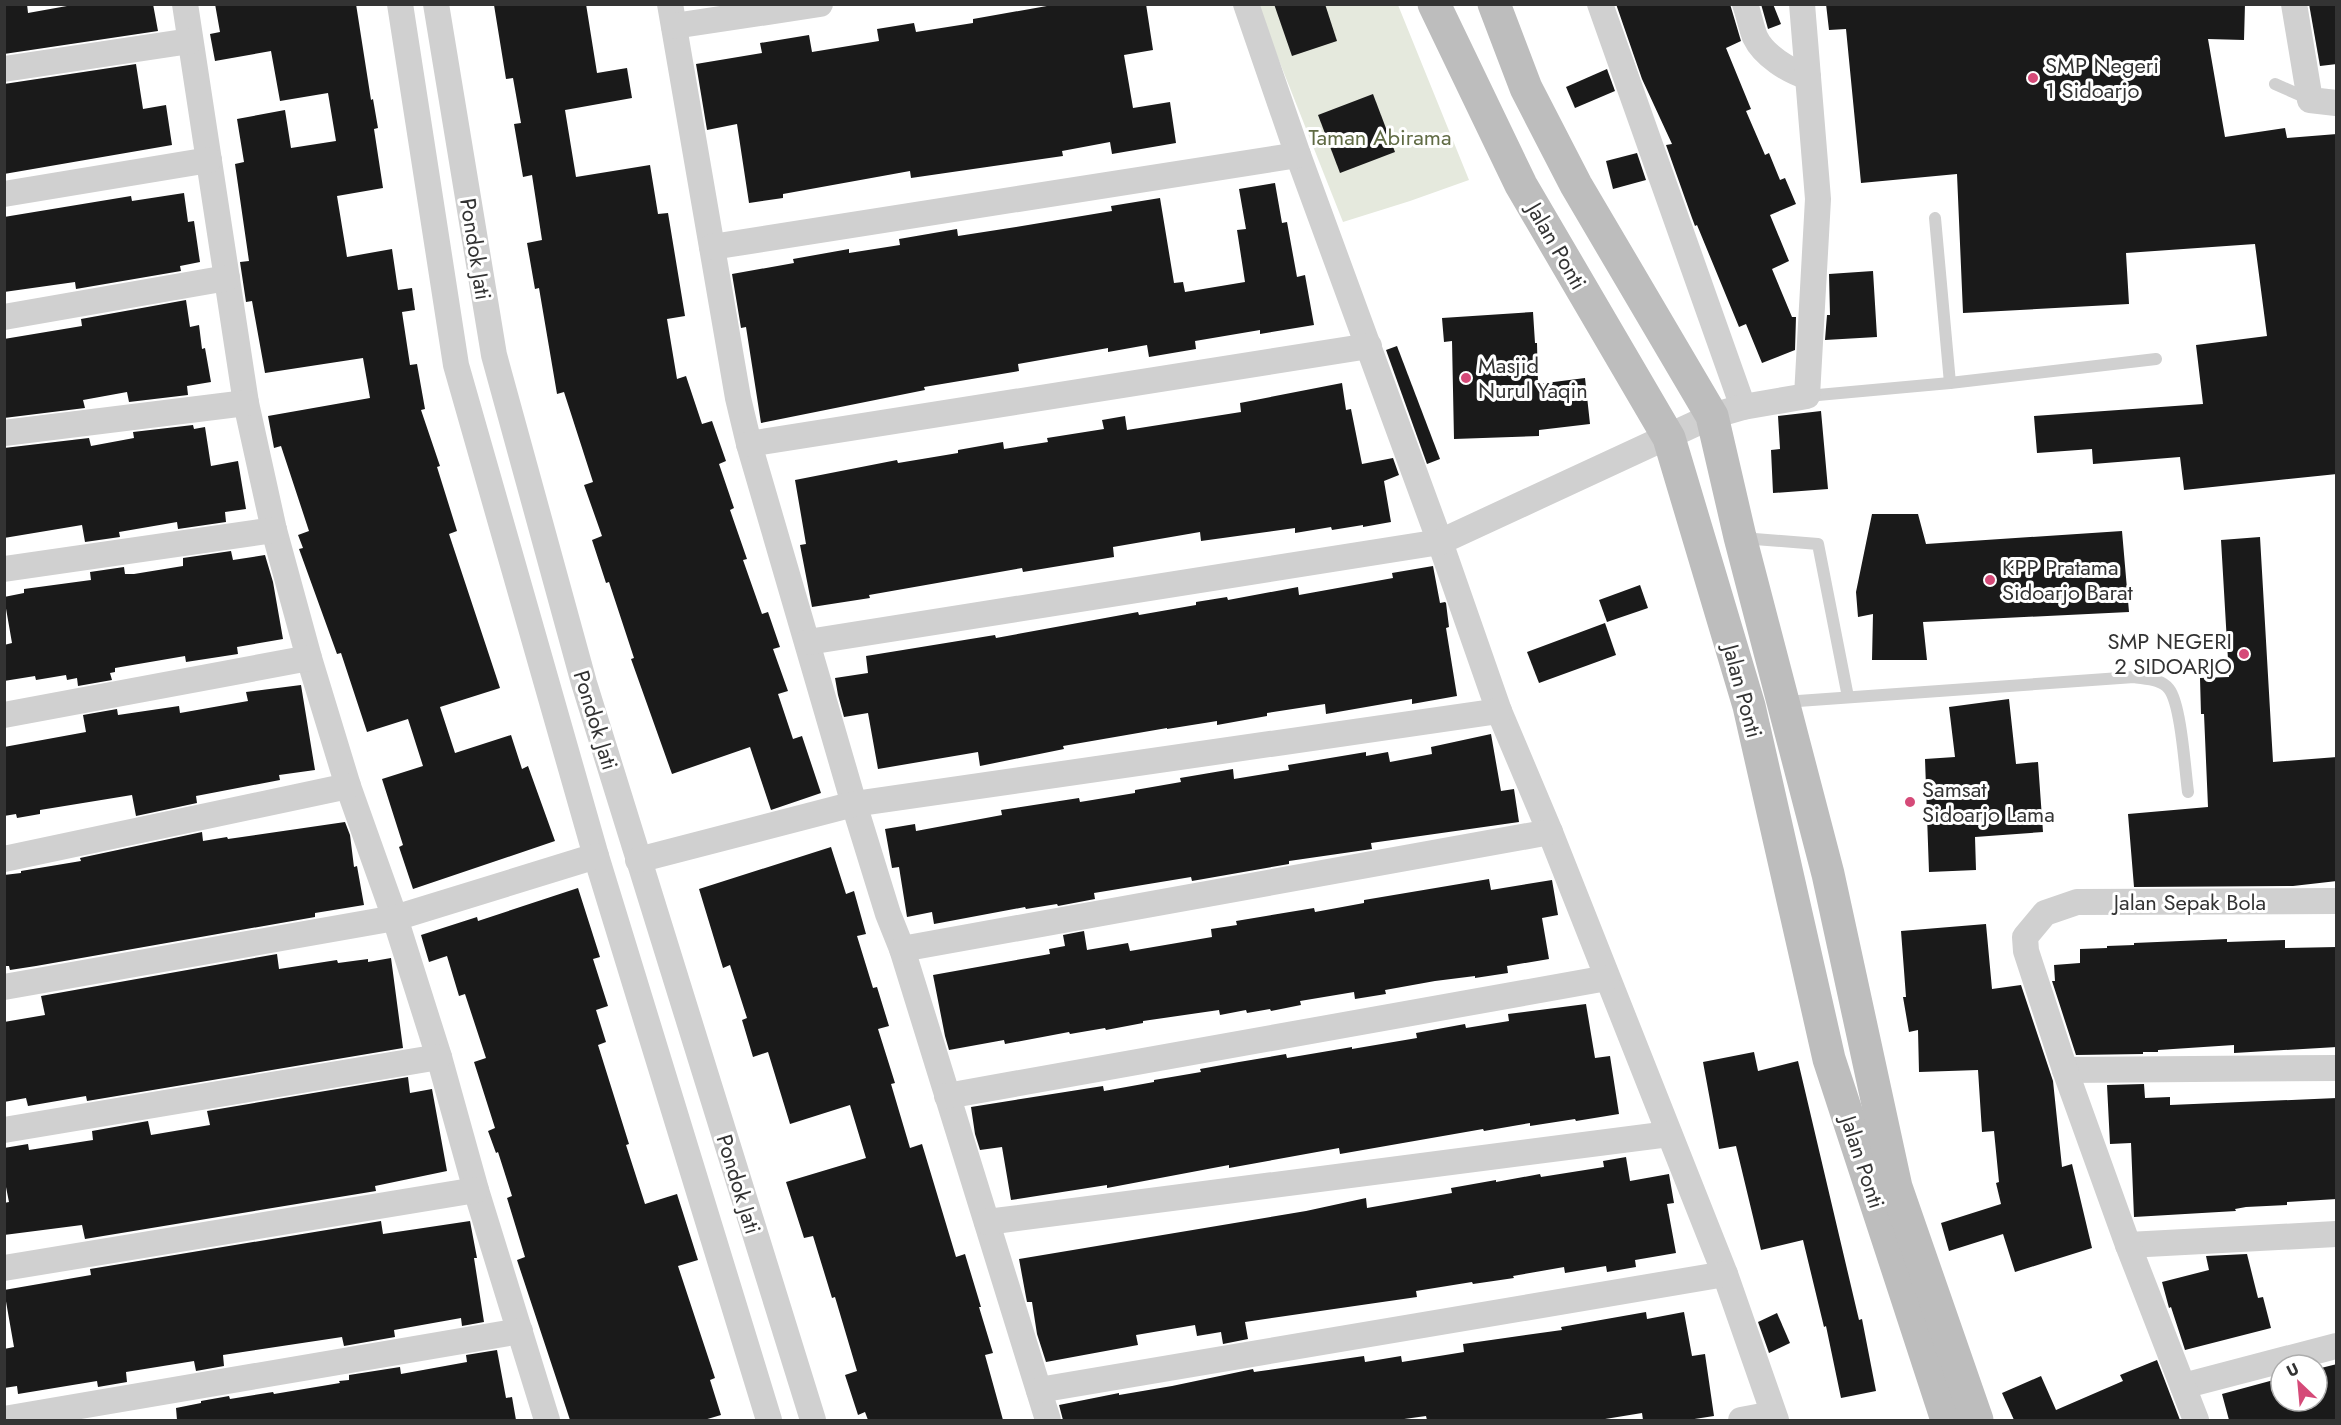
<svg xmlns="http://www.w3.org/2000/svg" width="2341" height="1425" viewBox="0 0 2341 1425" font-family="Jost,sans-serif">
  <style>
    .green { fill: #e5e9dd }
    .building { fill: #1a1a1a }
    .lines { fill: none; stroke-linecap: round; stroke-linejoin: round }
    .lane { stroke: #d0d0d0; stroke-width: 12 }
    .street { stroke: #d0d0d0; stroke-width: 26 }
    .secondary { stroke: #bdbdbd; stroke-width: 33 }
    .poi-dot { fill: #d54a78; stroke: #fff; stroke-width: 2 }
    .labels { text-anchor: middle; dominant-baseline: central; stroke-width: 6; stroke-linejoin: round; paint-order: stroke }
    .poi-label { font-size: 22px; fill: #333; stroke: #fff; text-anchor: start }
    .park-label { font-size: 22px; fill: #606b44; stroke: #fff }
    .street-label { font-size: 22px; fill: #333; stroke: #fff }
  </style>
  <rect width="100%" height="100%" fill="#fff"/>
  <polygon class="green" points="1257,5 1398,5 1469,180 1410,201 1343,222"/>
  <g class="building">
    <polygon points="4,4 27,4 28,13 78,4 153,4 158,31 4,54"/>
    <polygon points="215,4 356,4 371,100 373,99 378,128 374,129 383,188 337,196 347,257 392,249 398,290 412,288 415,310 402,312 410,365 417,364 425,409 421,410 440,466 437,467 457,531 449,534 500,688 440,707 455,753 511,735 522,769 528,766 555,841 413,889 399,847 403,845 382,779 423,766 408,719 367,732 341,653 337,654 299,549 303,548 298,535 309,531 281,446 274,448 268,416 370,398 363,358 265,373 252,301 246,302 240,262 249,261 235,164 244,162 237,119 285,110 291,148 336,141 328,93 280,101 271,51 215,61 210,34 220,32"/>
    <polygon points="586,4 597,73 627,68 632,98 565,110 576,177 650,165 658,214 668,213 685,316 667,319 677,379 686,376 702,424 712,421 726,461 719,464 734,508 730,510 747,559 743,560 762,614 768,612 780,647 773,649 788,691 778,694 793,739 802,736 821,793 771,810 750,747 672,774 631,659 634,658 609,582 606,583 592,540 602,536 584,485 593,482 564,392 557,394 539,288 535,289 527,243 542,240 532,175 523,177 514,124 521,123 513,78 506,79 494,5"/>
    <polygon points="1058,4 1146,4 1153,50 1124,55 1133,108 1170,102 1176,143 1112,154 1110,142 1062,151 1063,156 911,178 910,171 783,194 783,198 749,203 737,124 707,130 696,64 762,53 760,43 809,35 812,52 879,41 877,29 914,23 916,32 973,23 973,19"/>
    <polygon points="1274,4 1325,4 1337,41 1292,56"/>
    <polygon points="1616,4 1730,4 1741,41 1726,48 1751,109 1746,111 1765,155 1769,153 1780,180 1785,178 1796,204 1770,215 1789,261 1772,269 1792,317 1796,317 1795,350 1762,363 1746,324 1739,327 1697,225 1695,226 1692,218 1666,145 1672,144 1642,79"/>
    <polygon points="1761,4 1773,4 1781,24 1768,29"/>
    <polygon points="1826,4 2245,4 2244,40 2208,39 2225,137 2285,128 2287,138 2337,134 2337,474 2184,490 2180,457 2093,464 2092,449 2037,453 2034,416 2203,404 2196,345 2267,336 2255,244 2126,253 2129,304 1963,313 1957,174 1861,183 1846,29 1829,30"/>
    <polygon points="2309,4 2337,4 2337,64 2320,66"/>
    <polygon points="136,64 143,109 166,105 172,145 4,174 4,84"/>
    <polygon points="1607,69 1615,91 1575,108 1566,87"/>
    <polygon points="1373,94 1395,152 1340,173 1318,115"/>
    <polygon points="1637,153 1646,180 1613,189 1606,161"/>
    <polygon points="1275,183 1282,223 1287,222 1297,277 1305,275 1314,325 1260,334 1260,330 1195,341 1196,349 1149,357 1147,345 1108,352 1108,348 1018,364 1019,371 924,387 925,390 761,423 746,327 741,328 732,274 794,263 793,259 849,249 849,253 900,245 899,239 957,229 958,236 1016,227 1112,211 1111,206 1160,198 1174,283 1183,282 1185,292 1245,282 1237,230 1246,229 1239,189"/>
    <polygon points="184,193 188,222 194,221 200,262 180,266 181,271 76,289 75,282 4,292 4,217 131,196 132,201"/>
    <polygon points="1873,271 1877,337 1825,340 1827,315 1830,315 1829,274"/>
    <polygon points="186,300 190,327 199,325 202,349 205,348 211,382 187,386 188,395 129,402 127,392 83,400 85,408 4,418 4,339 82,326 81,319"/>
    <polygon points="1533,312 1535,343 1537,343 1538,384 1585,378 1590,424 1539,430 1539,436 1454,439 1452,341 1444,342 1442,318"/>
    <polygon points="1397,346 1440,459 1427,464 1386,350"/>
    <polygon points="1342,383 1346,410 1351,409 1362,464 1393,458 1399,475 1384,481 1391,522 1363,527 1363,525 1332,530 1331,527 1295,533 1295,528 1201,541 1200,532 1113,547 1114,557 1023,572 1022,568 869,595 870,598 812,607 800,545 806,544 795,480 897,460 898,463 958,453 958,450 1003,442 1004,449 1048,442 1047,438 1104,429 1102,420 1125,416 1127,430 1241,412 1240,403"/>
    <polygon points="1821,411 1828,489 1773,493 1771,450 1780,449 1778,416"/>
    <polygon points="193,425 194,429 205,427 211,466 238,461 246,509 225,512 226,522 178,529 177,522 119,532 120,537 85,542 82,525 4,538 4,448 89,438 91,446 134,438 133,432"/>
    <polygon points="1872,514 1918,514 1926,544 2122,531 2129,612 1923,622 1927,660 1872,660 1873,614 1858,617 1856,592"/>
    <polygon points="2260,537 2273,762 2337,757 2337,881 2293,886 2134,887 2128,814 2208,807 2204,714 2201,714 2200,678 2229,677 2221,540"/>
    <polygon points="231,551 233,560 265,555 273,582 283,639 237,647 238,654 186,662 185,656 115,668 115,672 110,673 112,680 78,686 77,678 67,680 66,675 36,680 35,676 4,681 4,645 12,643 4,597 24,593 24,589 91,580 90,572 124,567 125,574 134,574 183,566 183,558"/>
    <polygon points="1433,566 1440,603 1445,602 1446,603 1449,627 1446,628 1457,696 1412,704 1412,699 1326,714 1325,704 1267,713 1267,716 1217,725 1217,721 1167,729 1167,728 1063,746 1064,749 980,766 978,752 878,769 868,713 844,717 838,695 835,678 868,673 866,656 995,635 996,638 1138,612 1139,615 1196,605 1196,602 1227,597 1228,600 1298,587 1299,595 1393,578 1392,573"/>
    <polygon points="1640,585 1648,608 1607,622 1599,600"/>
    <polygon points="1605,623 1616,655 1539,683 1527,652"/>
    <polygon points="301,685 315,770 279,775 280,780 196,796 197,803 136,816 132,795 40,810 40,814 17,818 16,814 4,816 4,747 86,732 83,715 117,709 118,715 179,706 180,713 248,701 246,692"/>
    <polygon points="2009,699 2016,764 2038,762 2043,832 1975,837 1976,870 1929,872 1925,759 1955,757 1949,707"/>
    <polygon points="1491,734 1501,791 1514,789 1519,822 1371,843 1372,849 1289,861 1289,864 1192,881 1191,877 1094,893 1095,899 1058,906 1057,904 1026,909 1025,907 934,924 932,912 907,917 899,867 892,868 885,829 915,824 916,831 1002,815 1001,810 1079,798 1080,802 1135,793 1135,790 1181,782 1180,778 1233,769 1234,779 1289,770 1288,765 1366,752 1366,756 1388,752 1390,762 1432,754 1431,747"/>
    <polygon points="345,822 350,835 354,867 357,866 364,905 315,913 315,917 36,966 10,970 9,966 4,966 4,875 21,873 21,871 81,861 80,858 202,832 203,841 227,837 228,839"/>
    <polygon points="831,847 846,894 854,891 866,934 857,936 873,988 877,987 889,1026 878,1029 895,1083 891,1084 910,1148 922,1144 956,1257 965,1254 981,1307 979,1307 993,1353 985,1355 1003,1420 868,1420 865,1412 858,1415 845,1375 857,1371 835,1297 832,1298 813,1236 804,1238 786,1182 866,1158 850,1105 790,1124 768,1052 753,1057 742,1020 747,1018 730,965 723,968 699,889"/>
    <polygon points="1489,879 1491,890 1552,880 1558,915 1542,918 1549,959 1507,966 1508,973 1475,978 1475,976 1435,981 1385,990 1386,994 1355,999 1354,992 1300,1001 1301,1005 1271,1011 1270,1009 1247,1013 1246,1010 1220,1015 1219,1010 1143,1021 1143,1023 1106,1030 1105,1028 1070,1034 1069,1032 1005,1044 1004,1040 949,1050 945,1036 933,975 1050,954 1049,949 1065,946 1063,935 1084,931 1087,950 1128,943 1130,951 1212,937 1211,929 1237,925 1236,921 1314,908 1315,912 1364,903 1364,900"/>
    <polygon points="578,888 600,957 593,959 608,1006 596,1010 606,1042 598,1045 629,1144 626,1145 645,1204 677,1194 698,1260 678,1266 715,1378 710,1380 721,1415 704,1420 570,1420 517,1260 525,1257 507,1198 512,1196 498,1152 496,1153 488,1131 495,1128 474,1062 486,1058 465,994 459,996 447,956 429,962 421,935 477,917 478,921"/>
    <polygon points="1986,924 1992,989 2021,985 2053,1081 2062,1167 2072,1164 2092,1248 2015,1272 2003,1234 1949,1251 1941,1223 2001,1204 1996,1183 1999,1182 1994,1131 1982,1132 1978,1070 1919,1072 1918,1030 1909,1032 1903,997 1906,997 1901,931"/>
    <polygon points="2227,939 2227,942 2285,940 2285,948 2337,947 2337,1047 2234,1053 2234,1045 2158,1050 2158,1052 2143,1052 2143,1054 2076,1055 2052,981 2055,981 2054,965 2080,963 2080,949 2107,948 2107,946 2134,945 2134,943"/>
    <polygon points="277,954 279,969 337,960 338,963 368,959 368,962 391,958 403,1048 87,1101 86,1096 28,1106 26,1098 4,1102 4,1022 45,1015 41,996"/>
    <polygon points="1586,1004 1595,1058 1610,1056 1619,1114 1576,1121 1575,1119 1530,1126 1530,1123 1484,1131 1483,1129 1340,1154 1339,1148 1229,1168 1229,1165 1107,1188 1107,1185 1011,1200 1002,1147 980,1150 975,1134 971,1107 1103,1086 1104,1091 1154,1082 1154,1080 1201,1072 1200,1069 1239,1062 1286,1054 1287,1058 1352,1047 1352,1049 1417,1038 1416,1033 1465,1024 1466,1028 1509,1021 1508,1014"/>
    <polygon points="1754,1052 1758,1071 1798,1061 1859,1320 1862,1319 1876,1391 1841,1398 1826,1326 1824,1327 1803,1240 1761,1250 1736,1146 1719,1149 1703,1062"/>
    <polygon points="408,1077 410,1093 432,1089 447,1171 375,1186 376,1191 85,1239 82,1225 4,1235 4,1203 9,1202 4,1177 4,1148 28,1144 29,1150 93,1140 92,1131 148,1121 151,1135 210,1125 207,1111"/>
    <polygon points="2144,1084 2145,1098 2170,1097 2170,1105 2337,1098 2337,1199 2287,1202 2287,1205 2246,1207 2235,1209 2236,1211 2134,1217 2131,1143 2110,1144 2107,1085"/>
    <polygon points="1626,1157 1630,1181 1669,1174 1674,1203 1667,1204 1676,1253 1635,1260 1636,1267 1607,1272 1606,1266 1565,1273 1564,1267 1513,1276 1514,1278 1473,1284 1472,1282 1416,1291 1417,1297 1245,1322 1248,1339 1223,1344 1221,1332 1197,1336 1195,1325 1136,1335 1138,1345 1046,1362 1037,1334 1032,1302 1027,1302 1026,1297 1019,1259 1306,1211 1366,1198 1367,1208 1452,1193 1451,1188 1496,1180 1496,1182 1540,1174 1541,1177 1604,1167 1603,1161"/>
    <polygon points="381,1221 383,1234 470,1221 477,1258 474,1258 484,1322 462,1326 461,1318 394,1330 395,1337 344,1346 342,1337 223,1355 224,1366 196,1371 194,1361 126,1372 127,1382 98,1387 97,1381 18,1394 17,1386 4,1388 4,1349 14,1347 4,1290 91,1275 90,1269"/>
    <polygon points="2247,1254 2258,1298 2263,1297 2271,1328 2185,1350 2171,1307 2169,1308 2162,1282 2209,1270 2206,1256"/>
    <polygon points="1646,1312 1647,1319 1684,1312 1692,1356 1705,1354 1714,1416 1688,1420 1643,1420 1642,1413 1599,1420 1427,1420 1426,1416 1397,1420 1063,1420 1059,1405 1119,1393 1119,1395 1172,1386 1253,1369 1254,1372 1364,1356 1365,1362 1401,1356 1402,1362 1464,1352 1463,1344 1562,1330 1561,1327"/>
    <polygon points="1777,1313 1790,1343 1769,1353 1758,1322"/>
    <polygon points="497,1350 506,1398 512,1397 516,1420 177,1420 176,1408 201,1403 201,1401 229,1396 230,1399 273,1392 274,1394 340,1383 339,1381 349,1380 349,1375 400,1367 401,1374 467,1362 466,1355"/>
    <polygon points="2157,1360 2180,1420 2014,1420 2002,1393 2041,1376 2056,1410 2123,1381 2120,1375"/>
    <polygon points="2337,1364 2337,1420 2229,1420 2222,1394 2281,1378 2281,1401 2317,1401 2317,1369"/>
  </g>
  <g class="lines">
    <g class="lane">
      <polyline points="2275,84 2309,99"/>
      <polyline points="1935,218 1950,383"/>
      <polyline points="1807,396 1950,383 2156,359"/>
      <polyline points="1742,538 1818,544 1848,697"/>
      <path d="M1784 702 2134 677C2145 679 2162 679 2169 689 2181 704 2185 770 2188 792"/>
    </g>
    <g class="street">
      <polyline points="185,4 246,403 274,530 309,658 348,786 395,918 439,1057 476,1190 547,1420"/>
      <polyline points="400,4 456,365 596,856 769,1420"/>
      <polyline points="436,4 494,355 584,683 813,1420"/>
      <polyline points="670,4 738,398 749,444 854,804 888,914 902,949 1048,1420"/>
      <polyline points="1246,4 1298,155 1440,542 1499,711 1550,832 1725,1274 1776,1420"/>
      <polyline points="1600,4 1743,407"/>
      <path d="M1745 4C1749 15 1751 27 1755 37 1764 56 1789 71 1808 77"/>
      <polyline points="2294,4 2310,100 2336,103"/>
      <polyline points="674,26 820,4"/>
      <polyline points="4,69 190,41"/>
      <polyline points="4,194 209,160"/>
      <polyline points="712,247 1298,155"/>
      <polyline points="4,317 227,278"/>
      <polyline points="4,433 246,403"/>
      <polyline points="749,444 1369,346"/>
      <polyline points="4,569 274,530"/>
      <polyline points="808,642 1440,542 1712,416 1743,407 1807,396 1818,199 1802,4"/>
      <polyline points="4,715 309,658"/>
      <polyline points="4,859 348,786"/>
      <polyline points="638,860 854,804 1499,711"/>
      <polyline points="902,949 1550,832"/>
      <polyline points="4,987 395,918 596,856"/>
      <polyline points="2065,1070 2336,1068"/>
      <polyline points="947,1096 1607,978"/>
      <polyline points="4,1130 439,1057"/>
      <polyline points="987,1222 1669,1134"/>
      <polyline points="2128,1245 2336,1234"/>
      <polyline points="4,1268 476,1190"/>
      <polyline points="2183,1386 2336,1346"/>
      <polyline points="1039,1390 1725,1274"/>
      <polyline points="4,1419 520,1331"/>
      <polyline points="1741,1420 1773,1414"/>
      <polyline points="2196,1420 2128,1245 2065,1070 2026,951 2025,937 2045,913 2077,902 2336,901"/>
    </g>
    <g class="secondary">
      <polyline points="1434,4 1521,185 1669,438 1749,706 1829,1059 1947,1420"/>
      <polyline points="1494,4 1526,88 1576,185 1712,416 1740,537 1828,874 1896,1187 1977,1420"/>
    </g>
  </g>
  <g class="poi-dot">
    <circle cx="2033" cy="78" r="6"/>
    <circle cx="1466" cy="378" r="6"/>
    <circle cx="1990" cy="580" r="6"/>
    <circle cx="2244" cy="654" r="6"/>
    <circle cx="1910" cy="802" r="6"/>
  </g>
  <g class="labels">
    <g class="poi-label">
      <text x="2045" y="65">SMP Negeri<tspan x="2045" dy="25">1 Sidoarjo</tspan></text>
      <text x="1478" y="365">Masjid<tspan x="1478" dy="25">Nurul Yaqin</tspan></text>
      <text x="2002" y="567">KPP Pratama<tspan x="2002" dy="25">Sidoarjo Barat</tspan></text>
      <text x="2232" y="641" text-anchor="end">SMP NEGERI<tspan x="2232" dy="25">2 SIDOARJO</tspan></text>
      <text x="1922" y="789">Samsat<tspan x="1922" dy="25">Sidoarjo Lama</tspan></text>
    </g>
    <g class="park-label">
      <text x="1380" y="137">Taman Abirama</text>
    </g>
    <g class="street-label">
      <text transform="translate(1557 246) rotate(60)">Jalan Ponti</text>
      <text transform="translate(476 249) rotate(81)">Pondok Jati</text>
      <text transform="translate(1743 691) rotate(75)">Jalan Ponti</text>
      <text transform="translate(596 720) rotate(73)">Pondok Jati</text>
      <text x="2190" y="902">Jalan Sepak Bola</text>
      <text transform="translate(1863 1162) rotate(72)">Jalan Ponti</text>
      <text transform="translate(739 1184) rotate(73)">Pondok Jati</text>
    </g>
  </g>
  <rect width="2341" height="1425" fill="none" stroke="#333333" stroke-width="12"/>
  <g transform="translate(2299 1383) rotate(334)"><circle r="28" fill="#ffffff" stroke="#adadad" stroke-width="1.5"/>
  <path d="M0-4.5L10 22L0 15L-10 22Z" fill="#d54a78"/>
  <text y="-9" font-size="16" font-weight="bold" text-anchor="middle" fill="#333333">U</text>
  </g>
</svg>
